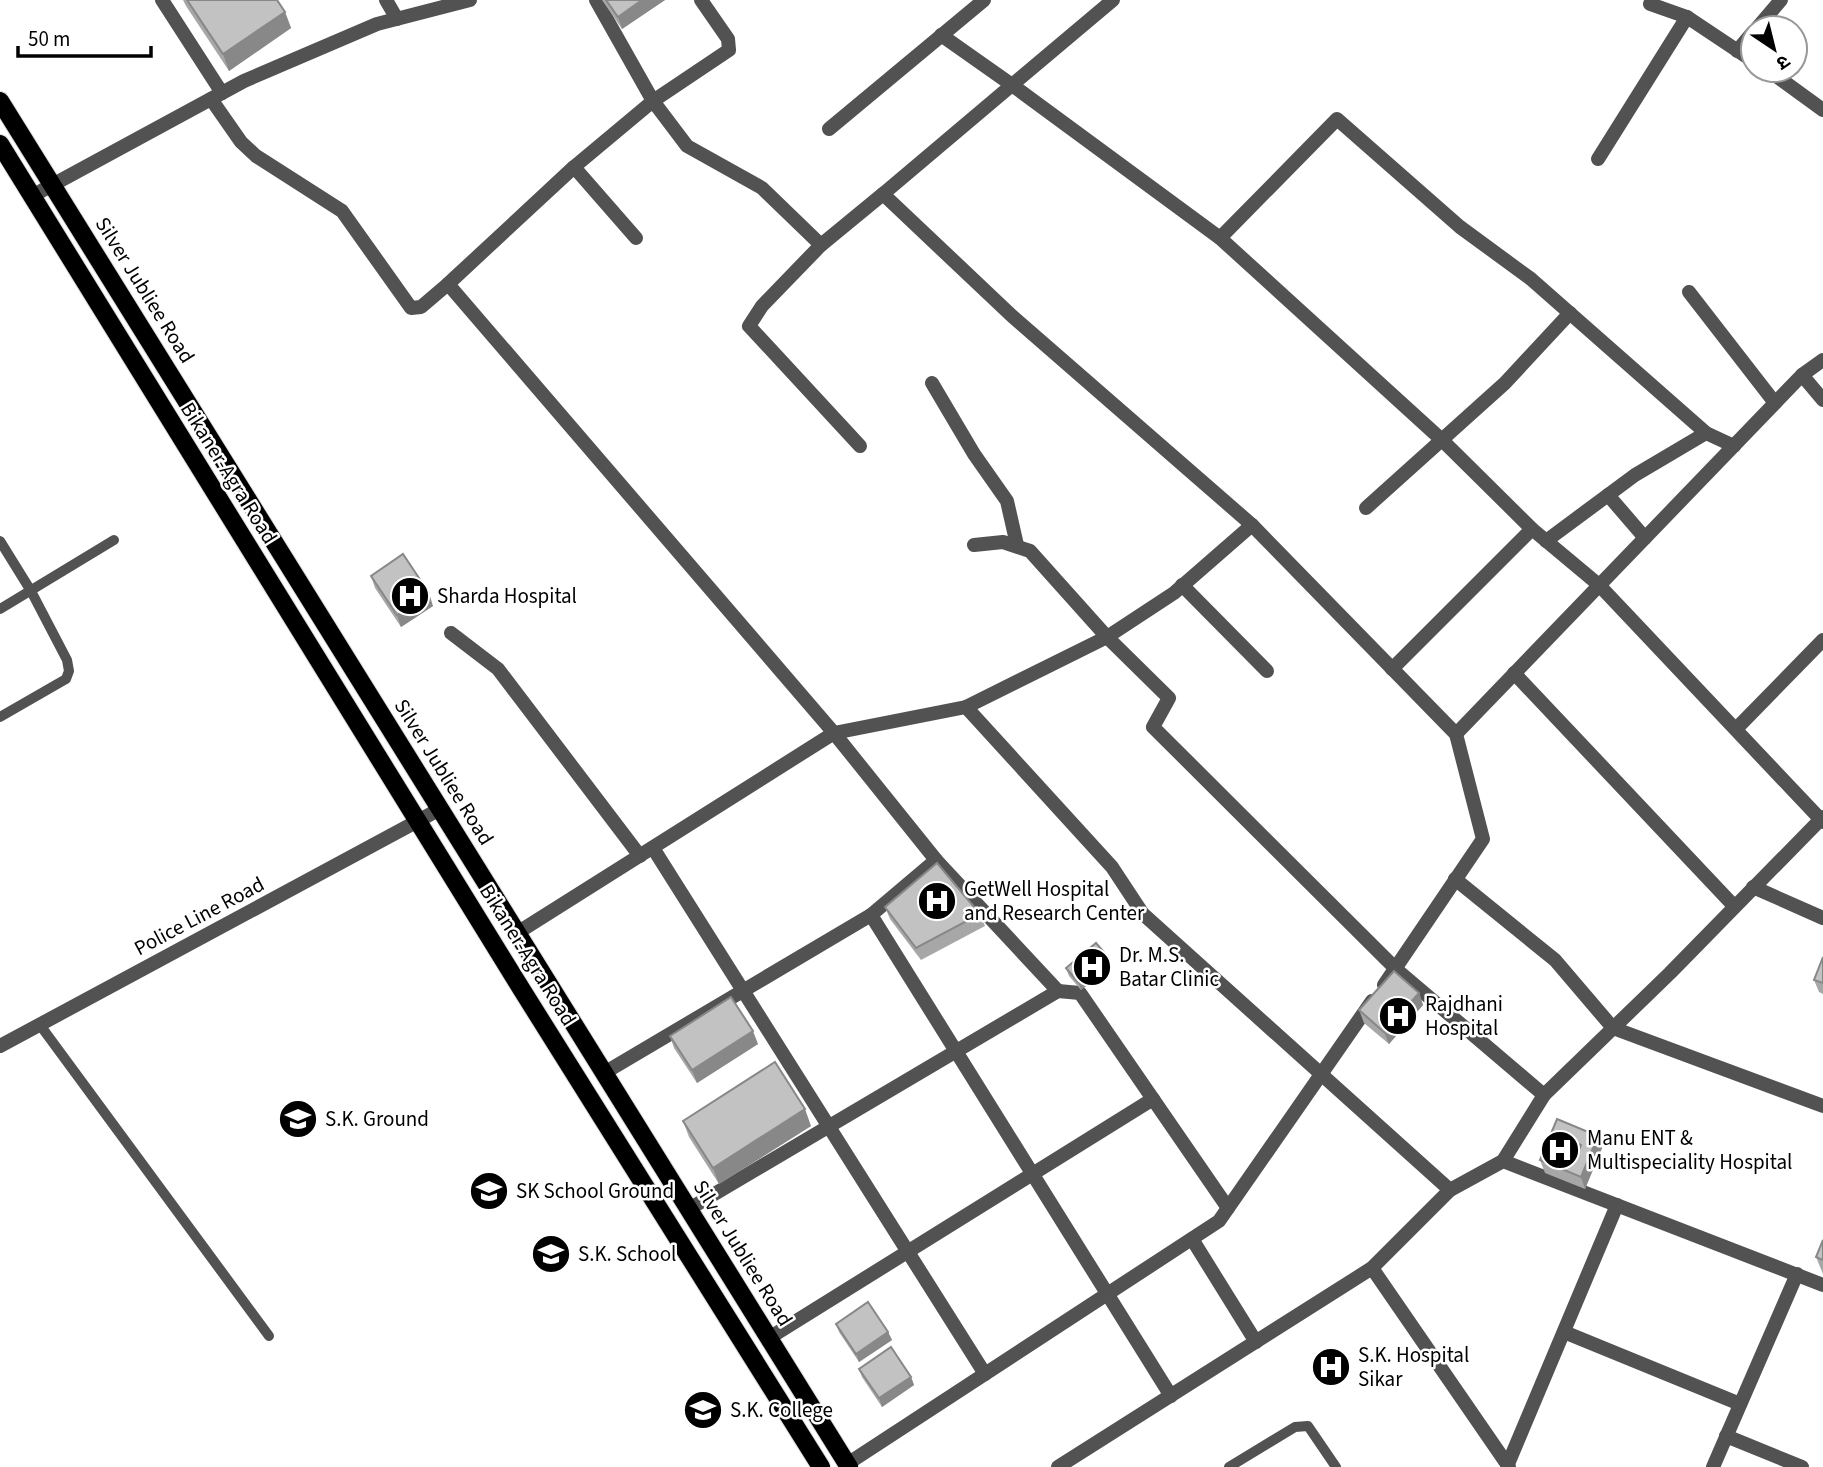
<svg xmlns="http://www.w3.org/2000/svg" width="1823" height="1467" viewBox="0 0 1823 1467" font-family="'Source Sans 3','Noto Sans Devanagari',sans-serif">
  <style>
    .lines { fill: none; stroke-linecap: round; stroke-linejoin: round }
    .primary-casing { stroke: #dbdbdb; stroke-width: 20 }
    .lane { stroke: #525252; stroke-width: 10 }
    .street { stroke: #525252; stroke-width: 14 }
    .primary { stroke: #000; stroke-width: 18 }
    .wall { fill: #a7a7a7; fill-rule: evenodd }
    .shaded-wall { fill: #888 }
    .building { fill: #c2c2c2; stroke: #888; stroke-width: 2; fill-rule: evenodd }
    .labels { text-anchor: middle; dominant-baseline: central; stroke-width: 5; stroke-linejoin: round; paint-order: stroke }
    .street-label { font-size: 21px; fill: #000; stroke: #fff }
    .poi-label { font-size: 21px; fill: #000; stroke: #fff; text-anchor: start }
  </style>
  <rect width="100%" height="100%" fill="#fff"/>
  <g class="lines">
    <g class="primary-casing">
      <g id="primary">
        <polyline points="0,101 849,1467"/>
        <polyline points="0,144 522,990 821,1467"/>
      </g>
    </g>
    <g class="lane">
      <polyline points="0,541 31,591 67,660 69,671 66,679 0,717"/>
      <polyline points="0,609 114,540"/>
      <polyline points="40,1025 269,1336"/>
      <polyline points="1229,1467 1295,1427 1308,1426 1336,1467"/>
    </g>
    <g class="street">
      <polyline points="162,0 222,93"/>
      <polyline points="386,0 397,19"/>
      <polyline points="596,0 653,101 729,50 728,39 701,0"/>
      <polyline points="1650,4 1687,17 1753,61"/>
      <polyline points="1757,28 1781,0"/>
      <polyline points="941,35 1012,85 1113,0"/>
      <polyline points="1737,51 1753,32"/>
      <polyline points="1768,70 1823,110"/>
      <polyline points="211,99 241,142 256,156 342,211 411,308 421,307 448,284"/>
      <polyline points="829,129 984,0"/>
      <polyline points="1598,159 1687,17"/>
      <polyline points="574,167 636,238"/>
      <polyline points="883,194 821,245 762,188 687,146 653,101 574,167 448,284 834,733 936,860 871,915 1171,1396"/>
      <polyline points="32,196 244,81 377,24 470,0"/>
      <polyline points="1220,238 1337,119 1460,227 1531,279 1706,433 1734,446"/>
      <polyline points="821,245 762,306 749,326 860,446"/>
      <polyline points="1689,292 1775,403"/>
      <polyline points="1802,375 1823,360"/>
      <polyline points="932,383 974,454 1007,501 1017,545"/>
      <polyline points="1608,495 1645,538"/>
      <polyline points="1366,508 1505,383 1570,313"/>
      <polyline points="1252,525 1012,316 883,194 1012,85 1220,238 1443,441 1532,529"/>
      <polyline points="1546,541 1635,475 1706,433"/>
      <polyline points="974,545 1003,542 1030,551 1107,637 1169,698 1153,727 1397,970 1544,1095"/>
      <polyline points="1182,585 1267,671"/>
      <polyline points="451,633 498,669 640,856"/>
      <polyline points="1392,669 1532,529 1599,585 1823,822"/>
      <polyline points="1514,673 1734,906"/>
      <polyline points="966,707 1112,867 1143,914 1450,1190"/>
      <polyline points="1737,728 1823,640"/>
      <polyline points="1456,734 1802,375 1823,400"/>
      <polyline points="653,848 985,1374"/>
      <polyline points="1455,879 1555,960 1613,1028 1823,1106"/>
      <polyline points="1753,887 1823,918"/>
      <polyline points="517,933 834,733 966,707 1107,637 1174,593 1252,525 1456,734 1483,839 1384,985"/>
      <polyline points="1058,991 1080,993 1228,1208"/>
      <polyline points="0,1046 440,809"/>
      <polyline points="604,1073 871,915"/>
      <polyline points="1503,1161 1823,1285"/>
      <polyline points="689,1209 1058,991 936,860"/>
      <polyline points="1192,1239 1256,1342"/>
      <polyline points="1372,1268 1509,1467"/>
      <polyline points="1564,1332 1740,1404"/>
      <polyline points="769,1338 1153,1099"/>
      <polyline points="1726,1436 1802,1467"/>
      <polyline points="847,1464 1219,1221 1372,1001"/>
      <polyline points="1508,1464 1617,1205"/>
      <polyline points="1058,1467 1372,1268 1450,1190 1503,1161 1544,1095 1670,973 1823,817"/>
      <polyline points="1713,1467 1797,1274"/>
    </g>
    <use href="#primary" class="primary"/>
  </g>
  <g class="wall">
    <polygon points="183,0 277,0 285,12 291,28 229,71 186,6"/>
    <polygon points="602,0 665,0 622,29"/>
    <polygon points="371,576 433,606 401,627 375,588"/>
    <polygon points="885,907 980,914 985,926 921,960 890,919"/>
    <polygon points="1823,957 1823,994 1819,992 1814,980"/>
    <polygon points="1111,966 1081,990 1069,976 1066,968"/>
    <polygon points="1419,993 1423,1005 1389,1044 1364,1023 1359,1010"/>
    <polygon points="670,1036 758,1044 697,1083 674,1048"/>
    <path d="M1557 1119 1602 1148 1585 1189 1545 1173 1540 1160ZM1567 1149 1577 1154 1576 1157 1566 1152Z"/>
    <polygon points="683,1121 811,1126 719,1184 689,1137"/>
    <polygon points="1823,1240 1823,1274 1816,1257"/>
    <polygon points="836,1324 888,1332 892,1340 859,1362 839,1332"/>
    <polygon points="859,1369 911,1377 914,1385 882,1407 862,1377"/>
  </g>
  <g class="shaded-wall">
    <polygon points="642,0 665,0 622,29 618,17"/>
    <polygon points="285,12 291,28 229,71 223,54"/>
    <polygon points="429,593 433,606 401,627 397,615"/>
    <polygon points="1108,957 1111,966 1081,990 1078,982"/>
    <polygon points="1419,993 1423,1005 1389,1044 1384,1032"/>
    <polygon points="753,1031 758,1044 697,1083 692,1070"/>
    <polygon points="805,1109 811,1126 719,1184 713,1168"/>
    <polygon points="1598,1136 1602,1148 1585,1189 1581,1177"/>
    <polygon points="1563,1137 1567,1149 1562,1161 1558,1148"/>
    <polygon points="888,1332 892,1340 859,1362 856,1354"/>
    <polygon points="911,1377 914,1385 882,1407 879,1398"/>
  </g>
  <g class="building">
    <polygon points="187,0 277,0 285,12 223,54"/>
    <polygon points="606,0 642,0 618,17"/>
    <polygon points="403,554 429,593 397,615 371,576"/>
    <polygon points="937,863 980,914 916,948 885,907"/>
    <polygon points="1096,943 1108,957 1078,982 1066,968"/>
    <polygon points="1823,957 1823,983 1814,980"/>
    <polygon points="1394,971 1419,993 1384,1032 1359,1010"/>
    <polygon points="731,997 753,1031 692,1070 670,1036"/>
    <polygon points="775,1062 805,1109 713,1168 683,1121"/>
    <path d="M1557 1119 1598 1136 1581 1177 1540 1160ZM1563 1137 1581 1145 1576 1157 1558 1148Z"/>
    <polygon points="1823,1240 1823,1260 1816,1257"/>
    <polygon points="868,1302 888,1332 856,1354 836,1324"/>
    <polygon points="891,1347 911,1377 879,1398 859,1369"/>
  </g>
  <defs>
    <g id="hospital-disc" transform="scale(2.0125)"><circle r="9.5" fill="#000" stroke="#fff"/><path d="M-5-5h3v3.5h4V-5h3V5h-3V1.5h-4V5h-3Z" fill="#fff"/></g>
    <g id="university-disc" transform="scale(2.0125)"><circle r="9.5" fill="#000" stroke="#fff"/><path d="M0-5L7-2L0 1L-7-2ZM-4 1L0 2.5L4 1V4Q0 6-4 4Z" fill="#fff"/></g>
    <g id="school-disc" transform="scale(2.0125)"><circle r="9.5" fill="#000" stroke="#fff"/><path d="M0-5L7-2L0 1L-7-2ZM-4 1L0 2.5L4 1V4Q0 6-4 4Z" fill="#fff"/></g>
  </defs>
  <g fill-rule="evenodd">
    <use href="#hospital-disc" x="410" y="596"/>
    <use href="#hospital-disc" x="937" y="901"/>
    <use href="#hospital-disc" x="1092" y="967"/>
    <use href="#hospital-disc" x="1398" y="1016"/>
    <use href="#university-disc" x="298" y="1119"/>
    <use href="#hospital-disc" x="1560" y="1150"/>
    <use href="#school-disc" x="489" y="1191"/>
    <use href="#school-disc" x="551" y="1254"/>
    <use href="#hospital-disc" x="1331" y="1367"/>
    <use href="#university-disc" x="703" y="1410"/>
  </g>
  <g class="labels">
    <g class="street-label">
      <text transform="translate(145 290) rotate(58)">Silver Jubliee Road</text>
      <text transform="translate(229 473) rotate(58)">Bikaner-Agra Road</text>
      <text transform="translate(444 772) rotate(58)">Silver Jubliee Road</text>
      <text transform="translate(199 916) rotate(-28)">Police Line Road</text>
      <text transform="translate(528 955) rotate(58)">Bikaner-Agra Road</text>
      <text transform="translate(743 1253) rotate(58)">Silver Jubliee Road</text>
    </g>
    <g class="poi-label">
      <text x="437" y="596">Sharda Hospital</text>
      <text x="964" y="889">GetWell Hospital<tspan x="964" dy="24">and Research Center</tspan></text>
      <text x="1119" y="955">Dr. M.S.<tspan x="1119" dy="24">Batar Clinic</tspan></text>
      <text x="1425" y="1004">Rajdhani<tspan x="1425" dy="24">Hospital</tspan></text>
      <text x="325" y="1119">S.K. Ground</text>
      <text x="1587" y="1138">Manu ENT &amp;<tspan x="1587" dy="24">Multispeciality Hospital</tspan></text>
      <text x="516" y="1191">SK School Ground</text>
      <text x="578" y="1254">S.K. School</text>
      <text x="1358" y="1355">S.K. Hospital<tspan x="1358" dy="24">Sikar</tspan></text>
      <text x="730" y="1410">S.K. College</text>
    </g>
  </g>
  <g transform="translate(1774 49) rotate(145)"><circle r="33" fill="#ffffff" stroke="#999999" stroke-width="2"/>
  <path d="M0-5L12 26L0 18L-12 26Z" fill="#000000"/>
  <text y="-10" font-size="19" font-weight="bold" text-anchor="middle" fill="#000000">उ</text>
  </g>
  <path d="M18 46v10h133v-10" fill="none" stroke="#000000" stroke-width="3.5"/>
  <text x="28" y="46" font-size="21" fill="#000000" stroke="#ffffff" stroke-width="5" paint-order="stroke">50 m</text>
</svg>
